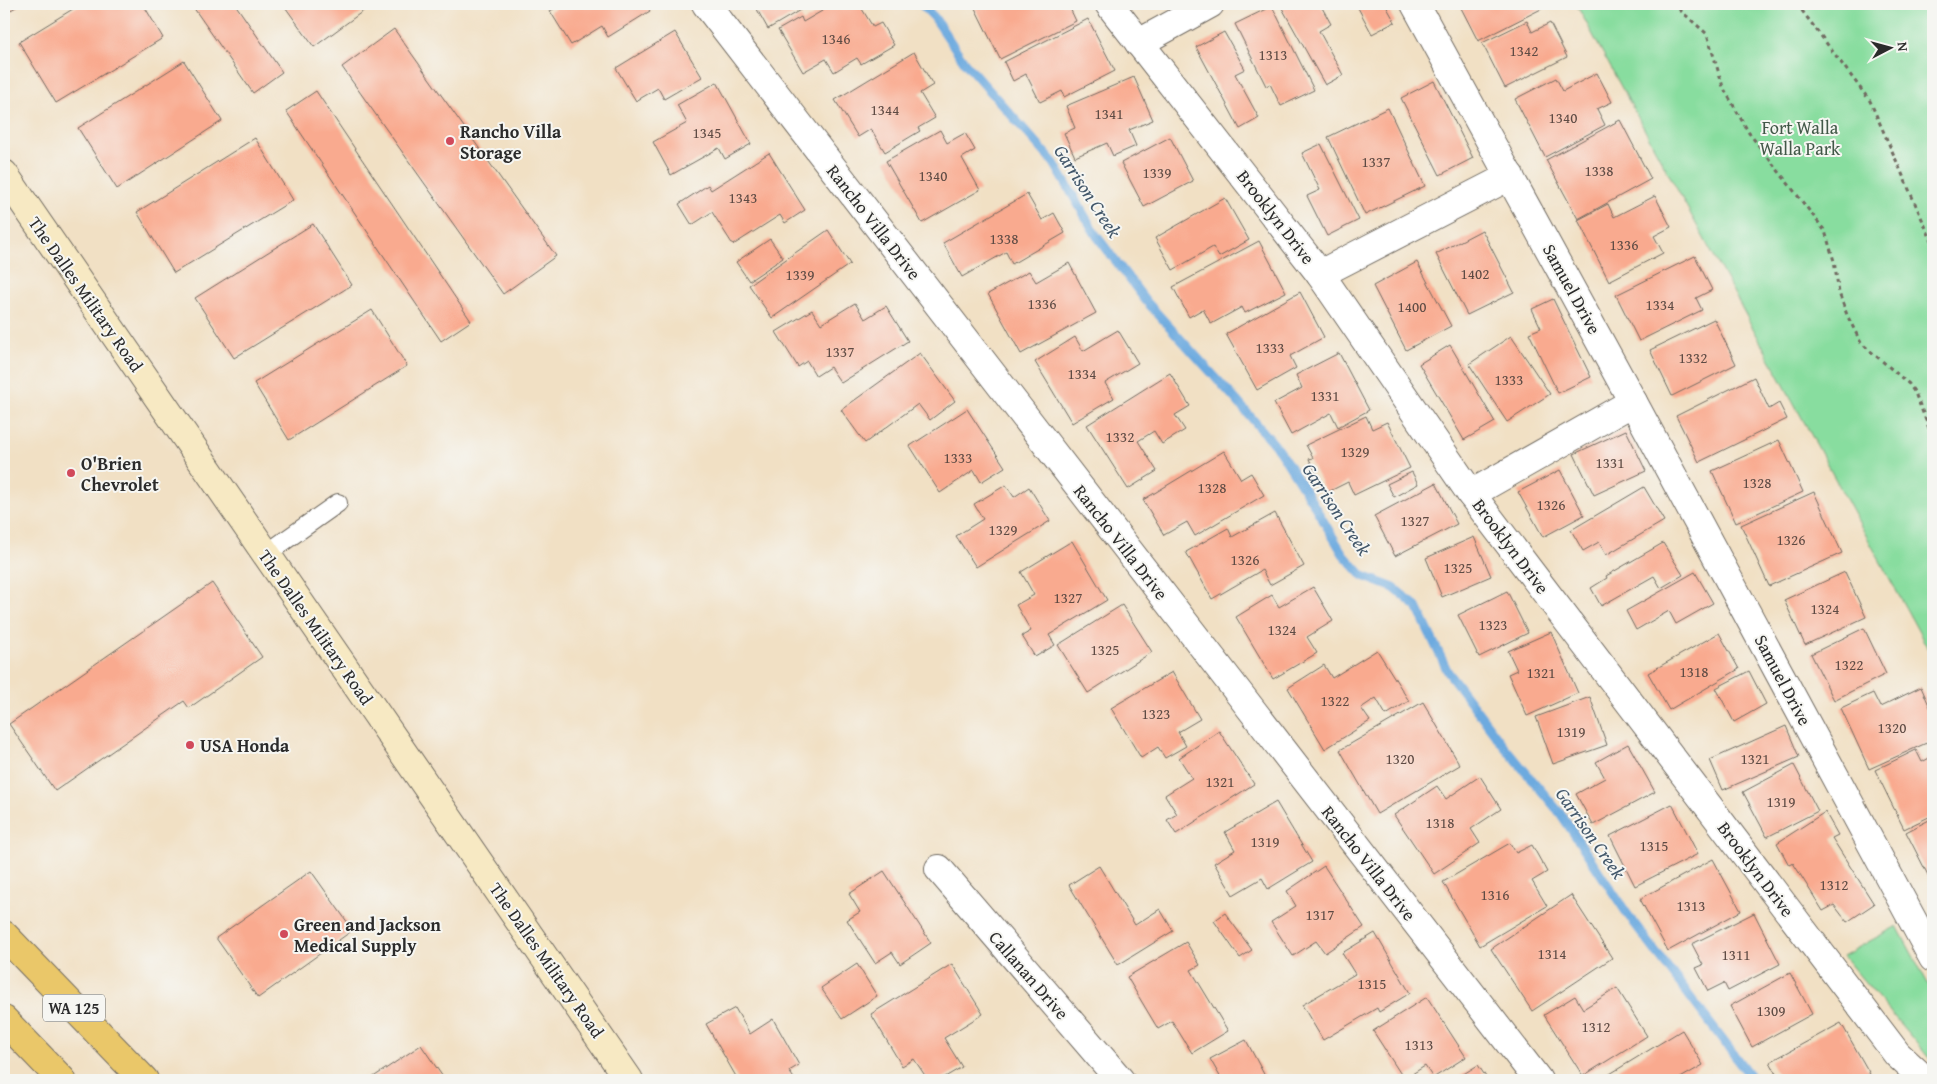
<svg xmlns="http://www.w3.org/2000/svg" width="1937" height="1084" viewBox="0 0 1937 1084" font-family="'Gentium Book Plus',serif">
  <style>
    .green { fill: #88dd9f; stroke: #5a8465 }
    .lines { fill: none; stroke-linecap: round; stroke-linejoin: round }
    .stream { stroke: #6daadf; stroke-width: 9 }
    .building { fill: #f9aa8f }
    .lane-casing { stroke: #706a61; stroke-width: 20 }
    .street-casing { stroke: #706a61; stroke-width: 30 }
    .secondary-casing { stroke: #706a61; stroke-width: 30 }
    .primary-casing { stroke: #706a61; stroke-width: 30 }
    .path { stroke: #706a61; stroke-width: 3; stroke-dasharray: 4 4; stroke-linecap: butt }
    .lane { stroke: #fff; stroke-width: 18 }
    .street { stroke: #fff; stroke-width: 28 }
    .secondary { stroke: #f7e9c3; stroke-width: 28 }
    .primary { stroke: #eac769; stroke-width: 28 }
    .poi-dot { fill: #d1495b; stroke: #f6f6f2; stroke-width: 2 }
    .labels { text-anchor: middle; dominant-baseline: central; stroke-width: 4; stroke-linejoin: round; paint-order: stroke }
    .number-label { font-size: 15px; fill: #5e4b44 }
    .shield { fill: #f6f6f2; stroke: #686867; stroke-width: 1 }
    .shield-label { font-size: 16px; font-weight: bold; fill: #2b2b2b }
    .park-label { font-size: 18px; fill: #425848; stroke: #f6f6f2 }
    .poi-label { font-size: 18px; font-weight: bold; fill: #2b2b2b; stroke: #f6f6f2; text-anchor: start }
    .street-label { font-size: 18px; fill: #2b2b2b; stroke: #f6f6f2 }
    .water-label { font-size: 19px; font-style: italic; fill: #42576a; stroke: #f6f6f2 }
  </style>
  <rect width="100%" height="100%" fill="#f6f6f2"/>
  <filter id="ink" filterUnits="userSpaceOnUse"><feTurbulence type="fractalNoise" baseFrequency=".02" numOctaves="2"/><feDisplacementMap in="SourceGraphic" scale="10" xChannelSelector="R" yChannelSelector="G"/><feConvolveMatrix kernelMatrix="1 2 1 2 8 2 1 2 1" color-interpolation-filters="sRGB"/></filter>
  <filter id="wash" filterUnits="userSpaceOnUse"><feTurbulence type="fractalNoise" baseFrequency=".0096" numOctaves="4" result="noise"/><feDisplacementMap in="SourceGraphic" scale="20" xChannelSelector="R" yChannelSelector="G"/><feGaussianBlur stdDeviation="1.12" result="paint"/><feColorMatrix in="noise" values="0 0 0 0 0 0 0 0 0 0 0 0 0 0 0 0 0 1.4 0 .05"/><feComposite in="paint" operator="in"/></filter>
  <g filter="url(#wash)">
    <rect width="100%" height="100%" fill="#f1e0c4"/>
    <g class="green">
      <polygon points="1576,4 1933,4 1933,658"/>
      <polygon points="1897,926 1933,993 1933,1061 1929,1058 1843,956"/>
    </g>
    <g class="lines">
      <polyline class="stream" points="921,4 934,17 965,63 1054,163 1096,235 1146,301 1237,401 1279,450 1311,500 1343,554 1363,576 1394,588 1417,607 1448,672 1503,745 1560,813 1628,915 1753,1080"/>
    </g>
    <g id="blocks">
      <g class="building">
        <polygon points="4,4 21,4 4,14"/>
        <polygon points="81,4 143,4 163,38 56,103 19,42"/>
        <polygon points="191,4 235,4 282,72 253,93"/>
        <polygon points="283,4 363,4 366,9 314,47"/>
        <polygon points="562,4 646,4 650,11 608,37 602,26 571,45 550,11"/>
        <polygon points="754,4 806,4 807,6 768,29"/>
        <polygon points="834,4 859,4 873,27 881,23 894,45 861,64 857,58 834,72 826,59 803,72 778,30 801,17 803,22"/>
        <polygon points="973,4 1068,4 1076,21 1000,59"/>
        <polygon points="1289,4 1320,4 1331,24 1319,31 1343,75 1325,85 1282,8"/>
        <polygon points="1356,4 1385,4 1395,22 1372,34"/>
        <polygon points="1459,4 1551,4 1478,41"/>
        <polygon points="1272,6 1314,90 1281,106 1270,84 1266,86 1235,24"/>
        <polygon points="1088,19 1115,71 1064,97 1062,91 1040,102 1026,74 1013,81 1004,62"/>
        <polygon points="1527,21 1532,32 1550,23 1567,57 1505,88 1482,43"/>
        <polygon points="394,29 556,256 503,294 342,67"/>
        <polygon points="675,32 702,77 664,99 658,88 636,101 616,68"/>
        <polygon points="1224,32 1245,69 1235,74 1259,118 1240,129 1196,47"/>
        <polygon points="914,52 933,85 920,93 935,118 918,128 920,131 885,152 871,129 858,137 835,100"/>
        <polygon points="184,61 222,121 117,189 78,128"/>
        <polygon points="1597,73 1612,102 1597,109 1605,125 1545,157 1515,99 1556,78 1563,91"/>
        <polygon points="1134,77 1153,120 1129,130 1136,146 1113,156 1107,143 1075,157 1064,133 1075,128 1066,106"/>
        <polygon points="1434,81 1473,158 1440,175 1401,98"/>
        <polygon points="717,82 751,144 725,159 719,148 671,175 653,142 687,123 677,105"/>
        <polygon points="316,91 471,321 441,341 286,111"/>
        <polygon points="1388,108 1425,186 1365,215 1328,137"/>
        <polygon points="1620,120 1651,179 1578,219 1546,160"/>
        <polygon points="940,130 947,143 965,133 975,150 962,158 980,190 922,223 886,161"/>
        <polygon points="1170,137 1193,181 1144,207 1121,163"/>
        <polygon points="255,138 293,200 174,273 137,212"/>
        <polygon points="1321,144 1359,220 1327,236 1307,196 1320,190 1302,153"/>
        <polygon points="769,153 805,210 785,223 780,215 733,245 712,212 692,225 679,204 708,185 711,190"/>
        <polygon points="1027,194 1042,220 1054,213 1065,233 1012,264 1006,252 962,277 943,243"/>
        <polygon points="1655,196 1671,227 1654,236 1663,253 1609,281 1578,220 1608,204 1614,217"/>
        <polygon points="1225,198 1249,240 1219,257 1213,247 1173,270 1155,238"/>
        <polygon points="313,224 352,285 234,358 195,298"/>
        <polygon points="828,230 850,264 772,318 749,285"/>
        <polygon points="1482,230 1514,292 1467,315 1436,254"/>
        <polygon points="770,239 783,258 749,281 736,262"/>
        <polygon points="1259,241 1286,292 1245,313 1242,307 1211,324 1203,309 1189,317 1173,287"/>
        <polygon points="1695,256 1712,290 1696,298 1702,310 1639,341 1616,295"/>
        <polygon points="1417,262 1451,326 1406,350 1373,286"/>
        <polygon points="1069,263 1096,313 1021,354 988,294 1029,271 1036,282"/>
        <polygon points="1300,292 1324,337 1290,356 1296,368 1257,390 1226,334"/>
        <polygon points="1553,299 1591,377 1558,393 1529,333 1541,328 1532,309"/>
        <polygon points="855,303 865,319 886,306 908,341 841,383 830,367 816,376 807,361 798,367 776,332 812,310 821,324"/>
        <polygon points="372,310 407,366 289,440 254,383"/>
        <polygon points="1714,319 1736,364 1672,396 1650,350"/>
        <polygon points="1118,330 1138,363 1105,383 1114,398 1072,423 1035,362 1075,337 1083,351"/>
        <polygon points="1511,336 1550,394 1507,422 1469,364"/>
        <polygon points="1450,345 1495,422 1464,440 1419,364"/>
        <polygon points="920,353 955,401 930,420 918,404 865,443 841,410"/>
        <polygon points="1339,353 1369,410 1338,427 1331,413 1291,435 1274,403 1302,388 1296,375"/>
        <polygon points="1170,373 1190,406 1175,415 1185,430 1162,444 1154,431 1138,441 1157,471 1128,489 1087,425"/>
        <polygon points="1754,377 1769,409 1779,403 1787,419 1699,462 1676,416"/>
        <polygon points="967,409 1005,467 981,482 974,470 940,493 910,446"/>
        <polygon points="1366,416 1372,429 1387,422 1410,468 1354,495 1348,482 1326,493 1309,459 1313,458 1306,445"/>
        <polygon points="1626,430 1646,471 1594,495 1574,454"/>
        <polygon points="1779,440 1803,492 1736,523 1712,471"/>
        <polygon points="1224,451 1241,479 1251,473 1264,495 1195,536 1187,522 1164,535 1143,500"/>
        <polygon points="1560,470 1584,515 1543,537 1518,492"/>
        <polygon points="1412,472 1418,484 1394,497 1387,484"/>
        <polygon points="1436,483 1457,524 1395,556 1374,516"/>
        <polygon points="1006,485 1014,497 1029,487 1050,521 976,567 956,536 983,519 974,504"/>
        <polygon points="1644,487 1664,521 1606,555 1599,542 1583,551 1571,530"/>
        <polygon points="1814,492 1842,553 1769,586 1741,525"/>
        <polygon points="1275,513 1304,566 1270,585 1262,570 1212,599 1186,552 1228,528 1232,537"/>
        <polygon points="1474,537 1491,576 1442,597 1426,558"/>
        <polygon points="1072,541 1107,600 1049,635 1055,645 1035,657 1022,636 1031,631 1016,605 1034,595 1021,572"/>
        <polygon points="1663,543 1683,575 1661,588 1654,576 1601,606 1591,588 1607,578 1606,576"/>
        <polygon points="1695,572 1713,603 1676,624 1669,611 1636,630 1626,611"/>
        <polygon points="1845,572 1866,617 1805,645 1784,600"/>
        <polygon points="212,583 262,657 189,708 184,701 55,791 9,724"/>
        <polygon points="1313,587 1333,621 1307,637 1317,653 1273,679 1236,617 1272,595 1279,607"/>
        <polygon points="1507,591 1528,633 1479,657 1458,615"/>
        <polygon points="1122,605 1152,652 1088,693 1058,645"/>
        <polygon points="1864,628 1886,674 1834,700 1811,654"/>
        <polygon points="1551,632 1578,693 1527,716 1508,674 1517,670 1508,651"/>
        <polygon points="1719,633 1739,669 1669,710 1648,673"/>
        <polygon points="1377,650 1409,701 1386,715 1376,698 1361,708 1370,721 1325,749 1288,688 1324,665 1332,678"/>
        <polygon points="1749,671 1766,704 1734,722 1716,688"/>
        <polygon points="1172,672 1200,719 1178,732 1186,746 1165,758 1158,747 1141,758 1111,708"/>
        <polygon points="1921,687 1933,714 1933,740 1869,769 1841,708 1873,693 1880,707"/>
        <polygon points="1590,697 1607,745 1553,764 1536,717"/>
        <polygon points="1423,702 1460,765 1377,814 1340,750"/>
        <polygon points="1786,726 1799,757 1723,790 1710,760"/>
        <polygon points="1219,731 1254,784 1176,834 1167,820 1177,814 1165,795 1192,778 1179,758"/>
        <polygon points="1628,744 1655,792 1593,825 1576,794 1605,778 1596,762"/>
        <polygon points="1916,750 1922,762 1933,756 1933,815 1904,829 1875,770"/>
        <polygon points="1794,765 1818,811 1767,837 1743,792"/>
        <polygon points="1480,776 1501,809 1471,829 1480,843 1434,874 1394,815 1437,786 1446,799"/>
        <polygon points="1276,802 1312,862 1268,889 1262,878 1233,895 1214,863 1235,850 1225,832"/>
        <polygon points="1672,804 1698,854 1635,886 1610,836"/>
        <polygon points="1825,812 1838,835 1832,838 1874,904 1847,922 1834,905 1823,911 1793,863 1789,865 1777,843"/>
        <polygon points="1933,818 1933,885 1906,832"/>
        <polygon points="1510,843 1516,853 1532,845 1547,872 1532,881 1547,906 1480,946 1443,882"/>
        <polygon points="1713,859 1741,911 1668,951 1640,899"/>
        <polygon points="1099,866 1135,925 1160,909 1173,931 1118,965 1069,885"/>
        <polygon points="1324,866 1364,927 1325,953 1316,941 1293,956 1271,922 1296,906 1287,891"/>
        <polygon points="311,871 353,930 258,998 216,938"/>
        <polygon points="884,871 931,943 900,964 892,952 875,963 847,920 860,912 849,894"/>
        <polygon points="1571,895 1612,958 1532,1011 1491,949"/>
        <polygon points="1225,913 1252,950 1240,958 1214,921"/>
        <polygon points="1754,913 1780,964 1728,991 1724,983 1708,991 1696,968 1703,965 1692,944"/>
        <polygon points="1375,933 1410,993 1379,1012 1377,1008 1323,1040 1302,1005 1355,974 1342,953"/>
        <polygon points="1186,942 1200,965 1191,970 1228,1031 1192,1053 1172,1021 1158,1029 1127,977"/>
        <polygon points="857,964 877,996 842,1019 821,988"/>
        <polygon points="952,964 983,1014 944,1038 962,1067 940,1080 928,1080 914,1059 902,1066 871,1014"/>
        <polygon points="1790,973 1812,1014 1752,1047 1730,1006"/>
        <polygon points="1617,988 1647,1036 1583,1076 1544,1015 1575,996 1583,1009"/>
        <polygon points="1427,997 1466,1057 1433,1078 1425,1066 1404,1079 1373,1031"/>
        <polygon points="735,1008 750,1034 773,1019 799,1065 789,1071 795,1080 738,1080 706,1024"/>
        <polygon points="1841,1023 1870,1074 1858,1080 1780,1080 1770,1062"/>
        <polygon points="1682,1030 1703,1065 1677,1080 1600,1080"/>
        <polygon points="1246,1040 1267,1080 1222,1080 1210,1059"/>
        <polygon points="421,1045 445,1080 369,1080"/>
        <polygon points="1478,1065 1488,1080 1454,1080"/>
      </g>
    </g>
  </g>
  <g filter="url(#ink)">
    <use href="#blocks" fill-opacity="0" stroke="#706a61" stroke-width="1"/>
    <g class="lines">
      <g class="lane-casing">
        <polyline id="lane" points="266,554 338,503"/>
      </g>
      <g class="street-casing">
        <g id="street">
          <polyline points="706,4 1538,1080"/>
          <polyline points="1109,4 1320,274 1471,494 1897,1054 1925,1080"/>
          <polyline points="1415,4 1633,402 1933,958"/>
          <polyline points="1139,43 1210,4"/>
          <polyline points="1320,274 1510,176"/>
          <polyline points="1471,494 1633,402"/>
          <polyline points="939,869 1120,1080"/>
        </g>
      </g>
      <g class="secondary-casing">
        <polyline id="secondary" points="4,174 629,1080"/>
      </g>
      <g class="primary-casing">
        <g id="primary">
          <polyline points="4,935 144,1080"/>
          <polyline points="4,1020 62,1080"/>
        </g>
      </g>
      <g class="path">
        <polyline points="1673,4 1707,34 1723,87 1749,133 1825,231 1834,261 1839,293 1847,315 1861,343 1909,384 1915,393 1933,438"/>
        <polyline points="1797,4 1870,101 1933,244"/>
      </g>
      <use href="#lane" class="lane"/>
      <use href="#street" class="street"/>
      <use href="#secondary" class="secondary"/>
      <use href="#primary" class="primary"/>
    </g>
  </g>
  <g class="poi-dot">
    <circle cx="450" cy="141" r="5"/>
    <circle cx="71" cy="473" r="5"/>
    <circle cx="190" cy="745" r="5"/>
    <circle cx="284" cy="934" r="5"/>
  </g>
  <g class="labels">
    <g class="number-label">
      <text x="836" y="38">1346</text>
      <text x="1524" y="50">1342</text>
      <text x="1273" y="54">1313</text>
      <text x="885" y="109">1344</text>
      <text x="1109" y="113">1341</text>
      <text x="1563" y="117">1340</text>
      <text x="707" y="132">1345</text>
      <text x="1376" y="161">1337</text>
      <text x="1599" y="170">1338</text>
      <text x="1157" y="172">1339</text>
      <text x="933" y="175">1340</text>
      <text x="743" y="197">1343</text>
      <text x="1004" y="238">1338</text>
      <text x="1624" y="244">1336</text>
      <text x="1475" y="273">1402</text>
      <text x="800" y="274">1339</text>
      <text x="1042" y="303">1336</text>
      <text x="1660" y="304">1334</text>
      <text x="1412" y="306">1400</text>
      <text x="1270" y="347">1333</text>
      <text x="840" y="351">1337</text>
      <text x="1693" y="357">1332</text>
      <text x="1082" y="373">1334</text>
      <text x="1509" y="379">1333</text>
      <text x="1325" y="395">1331</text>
      <text x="1120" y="436">1332</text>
      <text x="1355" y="451">1329</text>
      <text x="958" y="457">1333</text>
      <text x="1610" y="462">1331</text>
      <text x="1757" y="482">1328</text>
      <text x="1212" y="487">1328</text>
      <text x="1551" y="504">1326</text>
      <text x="1415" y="520">1327</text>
      <text x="1003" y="529">1329</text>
      <text x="1791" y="539">1326</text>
      <text x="1245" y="559">1326</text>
      <text x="1458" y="567">1325</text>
      <text x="1068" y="597">1327</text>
      <text x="1825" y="608">1324</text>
      <text x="1493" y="624">1323</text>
      <text x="1282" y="629">1324</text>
      <text x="1105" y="649">1325</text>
      <text x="1849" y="664">1322</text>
      <text x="1694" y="671">1318</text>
      <text x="1541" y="672">1321</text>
      <text x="1335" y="700">1322</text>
      <text x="1156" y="713">1323</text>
      <text x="1892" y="727">1320</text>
      <text x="1571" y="731">1319</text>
      <text x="1400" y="758">1320</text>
      <text x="1755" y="758">1321</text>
      <text x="1220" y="781">1321</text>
      <text x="1781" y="801">1319</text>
      <text x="1440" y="822">1318</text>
      <text x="1265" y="841">1319</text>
      <text x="1654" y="845">1315</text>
      <text x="1834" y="884">1312</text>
      <text x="1495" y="894">1316</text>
      <text x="1691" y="905">1313</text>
      <text x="1320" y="914">1317</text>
      <text x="1552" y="953">1314</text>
      <text x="1736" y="954">1311</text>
      <text x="1372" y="983">1315</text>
      <text x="1771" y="1010">1309</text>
      <text x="1596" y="1026">1312</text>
      <text x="1419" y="1044">1313</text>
    </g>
    <rect class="shield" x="43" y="994.5" width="62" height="27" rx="4"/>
    <g class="shield-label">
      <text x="74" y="1008">WA 125</text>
    </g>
    <g class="park-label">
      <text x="1800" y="127">Fort Walla<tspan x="1800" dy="21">Walla Park</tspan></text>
    </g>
    <g class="poi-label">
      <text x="460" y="131">Rancho Villa<tspan x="460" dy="21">Storage</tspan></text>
      <text x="81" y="463">O'Brien<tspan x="81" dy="21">Chevrolet</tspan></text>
      <text x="200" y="745">USA Honda</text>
      <text x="294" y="924">Green and Jackson<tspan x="294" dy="21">Medical Supply</tspan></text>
    </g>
    <g class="street-label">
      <text transform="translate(1276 217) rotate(52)">Brooklyn Drive</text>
      <text transform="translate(874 222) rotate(52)">Rancho Villa Drive</text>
      <text transform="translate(1572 289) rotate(61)">Samuel Drive</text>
      <text transform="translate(86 294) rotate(55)">The Dalles Military Road</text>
      <text transform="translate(1121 542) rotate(52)">Rancho Villa Drive</text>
      <text transform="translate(1511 546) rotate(53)">Brooklyn Drive</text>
      <text transform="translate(316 627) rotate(55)">The Dalles Military Road</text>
      <text transform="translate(1783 680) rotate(62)">Samuel Drive</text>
      <text transform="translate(1369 863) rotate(52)">Rancho Villa Drive</text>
      <text transform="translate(1756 869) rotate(53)">Brooklyn Drive</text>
      <text transform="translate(547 960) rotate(55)">The Dalles Military Road</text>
      <text transform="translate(1029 975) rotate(49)">Callanan Drive</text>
    </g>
    <g class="water-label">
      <text transform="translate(1088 191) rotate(57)">Garrison Creek</text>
      <text transform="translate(1337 509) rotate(56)">Garrison Creek</text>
      <text transform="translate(1591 833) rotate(55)">Garrison Creek</text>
    </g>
  </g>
  <rect width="1937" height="1084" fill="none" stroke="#f6f6f2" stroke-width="20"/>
  <g transform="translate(1890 48) rotate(84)" stroke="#f6f6f2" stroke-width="4" paint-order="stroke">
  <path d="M0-4L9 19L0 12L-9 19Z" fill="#2b2b2b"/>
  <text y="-8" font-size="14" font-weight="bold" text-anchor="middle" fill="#2b2b2b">N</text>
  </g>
</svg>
